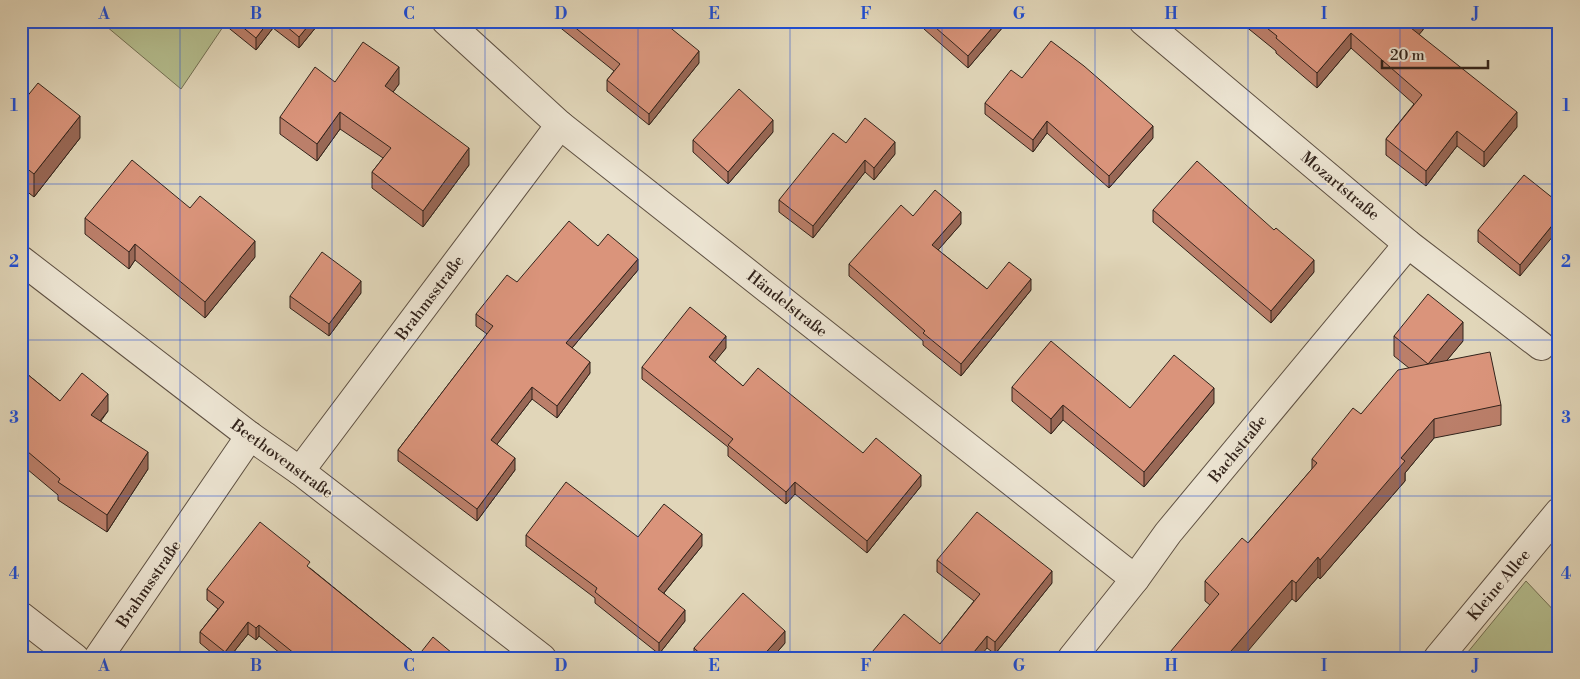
<svg xmlns="http://www.w3.org/2000/svg" width="1580" height="679" viewBox="0 0 1580 679" font-family="'Libre Bodoni',serif">
  <style>
    .green { fill: #b4bd8e; stroke: #737054 }
    .lines { fill: none; stroke-linecap: round; stroke-linejoin: round }
    .minor-casing { stroke: #5e5042; stroke-width: 30 }
    .minor { stroke: #ece4d2; stroke-width: 28 }
    .wall { fill: #bb7f6a; stroke: #32231b }
    .shaded-wall { fill: #996856; stroke: #32231b }
    .building { fill: #da947b; stroke: #32231b }
    .grid { fill: none; stroke: #1d4ed8; stroke-width: 1; stroke-opacity: 0.55 }
    .labels { text-anchor: middle; dominant-baseline: central; stroke-width: 4; stroke-linejoin: round; paint-order: stroke }
    .street-label { font-size: 16px; fill: #32231b; stroke: #ece4d2 }
    .neatline { fill: none; stroke: #1d4ed8; stroke-width: 2 }
    .grid-label { font-size: 16px; text-anchor: middle; font-weight: bold; fill: #1d4ed8 }
  </style>
  <rect width="100%" height="100%" fill="#e1d6b9"/>
  <filter id="stains"><feTurbulence type="fractalNoise" baseFrequency=".004" numOctaves="4"/><feColorMatrix values="0 0 0 0 .2 0 0 0 0 .09 0 0 0 0 .02 0 0 0 .5 -.17"/></filter>
  <radialGradient id="worn" r=".72"><stop offset=".6" stop-color="#630" stop-opacity="0"/><stop offset="1" stop-color="#630" stop-opacity=".3"/></radialGradient>
  <g class="green">
    <polygon points="100,21 227,21 181,89"/>
    <polygon points="1526,581 1559,616 1559,658 1463,658"/>
  </g>
  <g class="lines">
    <g class="minor-casing">
      <g id="minor">
        <polyline points="446,21 560,125 1135,579"/>
        <polyline points="1143,21 1408,244 1541,346"/>
        <polyline points="21,260 250,436 300,471 542,658"/>
        <polyline points="300,471 560,125"/>
        <polyline points="21,616 75,658"/>
        <polyline points="98,658 250,436"/>
        <polyline points="1072,658 1135,579 1168,533 1408,244"/>
        <polyline points="1438,658 1559,512"/>
      </g>
    </g>
    <use href="#minor" class="minor"/>
  </g>
  <g class="wall">
    <polygon points="220,21 321,21 299,48 273,28 256,50"/>
    <polygon points="552,21 671,21 667,25 699,63 649,125 607,91 607,80 614,71"/>
    <polygon points="924,21 1003,21 1003,27 968,68 924,29"/>
    <polygon points="1239,21 1423,21 1423,30 1419,34 1517,127 1484,167 1457,146 1426,186 1386,155 1386,139 1414,104 1351,48 1317,88 1276,53 1276,51"/>
    <polygon points="1022,78 1153,138 1109,188 1047,133 1033,152 985,114 985,103"/>
    <polygon points="335,82 399,84 393,92 469,165 423,227 372,188 372,172 383,158 340,129 317,161 280,134 280,117"/>
    <polygon points="21,104 80,138 34,197 21,187"/>
    <polygon points="773,132 728,184 693,152 693,140"/>
    <polygon points="846,143 895,154 874,180 865,172 813,238 779,212 779,200"/>
    <polygon points="1559,203 1520,276 1478,242 1478,230"/>
    <polygon points="190,208 255,257 205,318 135,260 129,269 85,234 85,218"/>
    <polygon points="1153,210 1314,272 1271,323 1153,222"/>
    <polygon points="913,216 961,224 938,250 987,289 1031,290 961,376 923,345 923,341 849,276 849,264"/>
    <polygon points="598,246 638,270 572,348 590,373 557,418 532,399 497,444 515,470 477,521 398,461 398,450 487,334 476,326 476,314"/>
    <polygon points="361,293 329,336 290,308 290,296"/>
    <polygon points="1394,336 1463,341 1447,360 1501,405 1501,425 1434,438 1405,473 1405,481 1320,579 1318,577 1296,602 1292,599 1210,605 1205,601 1205,581 1248,543 1312,469 1312,459 1361,414 1409,368 1394,356"/>
    <polygon points="726,348 714,362 743,386 921,486 867,553 795,494 786,504 728,456 728,447 642,379 642,367"/>
    <polygon points="21,369 60,401 108,411 101,421 148,469 107,532 58,500 58,495 21,464"/>
    <polygon points="1012,387 1130,408 1214,403 1144,487 1063,420 1051,434 1012,401"/>
    <polygon points="526,535 638,537 702,546 664,593 685,621 659,654 595,603 595,598 526,546"/>
    <polygon points="937,560 1052,583 995,654 987,648 940,644 974,601 937,572"/>
    <polygon points="310,568 418,656 458,658 286,658 259,636 256,640 248,634 229,658 218,658 200,643 200,632 218,609 207,600 207,589"/>
    <polygon points="785,643 772,658 694,658 694,648"/>
  </g>
  <g class="shaded-wall">
    <polygon points="269,21 273,21 273,28 256,50 256,38"/>
    <polygon points="312,21 321,21 299,48 299,37"/>
    <polygon points="661,21 671,21 661,32"/>
    <polygon points="998,21 1003,21 1003,27 968,68 968,56"/>
    <polygon points="1417,21 1423,21 1423,30 1411,44 1411,28"/>
    <polygon points="1351,33 1351,48 1317,88 1317,73"/>
    <polygon points="699,51 699,63 649,125 649,114"/>
    <polygon points="399,67 399,84 385,103 385,86"/>
    <polygon points="340,112 340,129 317,161 317,144"/>
    <polygon points="1517,112 1517,127 1484,167 1484,152"/>
    <polygon points="80,116 80,138 34,197 34,174"/>
    <polygon points="773,120 773,132 728,184 728,172"/>
    <polygon points="1047,121 1047,133 1033,152 1033,140"/>
    <polygon points="1153,126 1153,138 1109,188 1109,176"/>
    <polygon points="1457,131 1457,146 1426,186 1426,171"/>
    <polygon points="895,142 895,154 874,180 874,168"/>
    <polygon points="469,148 469,165 423,227 423,211"/>
    <polygon points="865,160 865,172 813,238 813,226"/>
    <polygon points="961,212 961,224 932,257 932,245"/>
    <polygon points="1559,217 1559,229 1520,276 1520,265"/>
    <polygon points="255,241 255,257 205,318 205,302"/>
    <polygon points="135,244 135,260 129,269 129,252"/>
    <polygon points="638,259 638,270 566,355 566,343"/>
    <polygon points="1314,260 1314,272 1271,323 1271,311"/>
    <polygon points="1031,279 1031,290 961,376 961,364"/>
    <polygon points="361,281 361,293 329,336 329,324"/>
    <polygon points="1463,322 1463,341 1428,383 1428,364"/>
    <polygon points="726,336 726,348 709,369 709,357"/>
    <polygon points="590,362 590,373 557,418 557,406"/>
    <polygon points="532,387 532,399 491,452 491,440"/>
    <polygon points="1214,388 1214,403 1144,487 1144,472"/>
    <polygon points="108,394 108,411 91,432 91,415"/>
    <polygon points="1063,405 1063,420 1051,434 1051,419"/>
    <polygon points="1434,419 1434,438 1405,473 1405,481 1320,579 1320,560 1401,458"/>
    <polygon points="148,452 148,469 107,532 107,515"/>
    <polygon points="515,458 515,470 477,521 477,509"/>
    <polygon points="921,475 921,486 867,553 867,541"/>
    <polygon points="795,482 795,494 786,504 786,492"/>
    <polygon points="702,534 702,546 658,600 658,589"/>
    <polygon points="1318,557 1318,577 1296,602 1296,583"/>
    <polygon points="1052,571 1052,583 995,654 995,642"/>
    <polygon points="1292,580 1292,599 1242,658 1225,658"/>
    <polygon points="685,610 685,621 659,654 659,643"/>
    <polygon points="248,622 248,634 229,658 225,658 225,652"/>
    <polygon points="259,625 259,636 256,640 256,628"/>
    <polygon points="785,631 785,643 772,658 761,658"/>
    <polygon points="987,636 987,648 979,658 969,658"/>
  </g>
  <g class="building">
    <polygon points="235,21 269,21 256,38"/>
    <polygon points="280,21 312,21 299,37"/>
    <polygon points="567,21 662,21 699,51 649,114 607,80 620,64"/>
    <polygon points="928,21 998,21 968,56"/>
    <polygon points="1258,21 1417,21 1411,28 1517,112 1484,152 1457,131 1426,171 1386,139 1422,95 1351,33 1317,73 1276,38 1277,36"/>
    <polygon points="1051,41 1084,66 1153,126 1109,176 1047,121 1033,140 985,103 1011,70 1022,78"/>
    <polygon points="363,42 399,67 385,86 469,148 423,211 372,172 391,148 340,112 317,144 280,117 315,67 335,82"/>
    <polygon points="38,83 80,116 34,174 21,164 21,104"/>
    <polygon points="739,89 773,120 728,172 693,140"/>
    <polygon points="865,118 895,142 874,168 865,160 813,226 779,200 833,133 846,143"/>
    <polygon points="132,160 190,208 200,196 255,241 205,302 135,244 129,252 85,218"/>
    <polygon points="1197,161 1274,230 1276,228 1314,260 1271,311 1153,210"/>
    <polygon points="1524,175 1559,203 1559,217 1520,265 1478,230"/>
    <polygon points="935,190 961,212 932,245 987,289 1009,262 1031,279 961,364 923,333 925,331 849,264 901,205 913,216"/>
    <polygon points="569,221 598,246 608,234 638,259 566,343 590,362 557,406 532,387 491,440 515,458 477,509 398,450 493,326 476,314 507,275 517,282"/>
    <polygon points="322,252 361,281 329,324 290,296"/>
    <polygon points="1428,294 1463,322 1428,364 1394,336"/>
    <polygon points="690,307 726,336 709,357 743,386 758,368 863,453 876,438 921,475 867,541 795,482 786,492 728,445 733,439 642,367"/>
    <polygon points="1051,341 1130,408 1174,355 1214,388 1144,472 1063,405 1051,419 1012,387"/>
    <polygon points="1490,352 1501,405 1434,419 1401,458 1405,461 1320,560 1318,557 1296,583 1292,580 1225,658 1165,658 1219,594 1205,581 1242,538 1248,543 1317,463 1312,459 1353,408 1361,414 1398,370"/>
    <polygon points="21,369 60,401 82,373 108,394 91,415 148,452 107,515 58,482 60,479 21,446"/>
    <polygon points="566,482 638,537 664,504 702,534 658,589 685,610 659,643 595,592 597,588 526,535"/>
    <polygon points="977,512 1052,571 995,642 987,636 969,658 867,658 904,614 940,644 980,594 937,560"/>
    <polygon points="260,522 310,562 307,566 418,656 433,637 458,658 300,658 259,625 256,628 248,622 225,652 200,632 224,602 207,589"/>
    <polygon points="743,593 785,631 761,658 705,658 694,648"/>
  </g>
  <path class="grid" d="M180 21V658M332 21V658M485 21V658M638 21V658M790 21V658M942 21V658M1095 21V658M1248 21V658M1400 21V658M21 184H1559M21 340H1559M21 496H1559"/>
  <g class="labels">
    <g class="street-label">
      <text transform="translate(1340 186) rotate(40)">Mozartstraße</text>
      <text transform="translate(430 298) rotate(-53)">Brahmsstraße</text>
      <text transform="translate(787 304) rotate(38)">Händelstraße</text>
      <text transform="translate(1238 449) rotate(-51)">Bachstraße</text>
      <text transform="translate(282 459) rotate(36)">Beethovenstraße</text>
      <text transform="translate(149 584) rotate(-56)">Brahmsstraße</text>
      <text transform="translate(1499 585) rotate(-50)">Kleine Allee</text>
    </g>
  </g>
  <rect width="1580" height="679" fill="none" stroke="#e1d6b9" stroke-width="55"/>
  <path d="M1382 60v8h106v-8" fill="none" stroke="#32231b" stroke-width="2.5"/>
  <text x="1390" y="60" font-size="15" fill="#32231b" stroke="#ece4d2" stroke-width="4" paint-order="stroke">20 m</text>
  <rect x="28" y="28" width="1524" height="624" class="neatline"/>
  <g class="grid-label">
    <text x="104" y="19">A</text>
    <text x="256" y="19">B</text>
    <text x="409" y="19">C</text>
    <text x="561" y="19">D</text>
    <text x="714" y="19">E</text>
    <text x="866" y="19">F</text>
    <text x="1019" y="19">G</text>
    <text x="1171" y="19">H</text>
    <text x="1324" y="19">I</text>
    <text x="1476" y="19">J</text>
    <text x="14" y="111">1</text>
    <text x="1566" y="111">1</text>
    <text x="14" y="267">2</text>
    <text x="1566" y="267">2</text>
    <text x="14" y="423">3</text>
    <text x="1566" y="423">3</text>
    <text x="14" y="579">4</text>
    <text x="1566" y="579">4</text>
    <text x="104" y="671">A</text>
    <text x="256" y="671">B</text>
    <text x="409" y="671">C</text>
    <text x="561" y="671">D</text>
    <text x="714" y="671">E</text>
    <text x="866" y="671">F</text>
    <text x="1019" y="671">G</text>
    <text x="1171" y="671">H</text>
    <text x="1324" y="671">I</text>
    <text x="1476" y="671">J</text>
  </g>
  <rect width="100%" height="100%" filter="url(#stains)"/>
  <rect width="100%" height="100%" fill="url(#worn)"/>
</svg>
